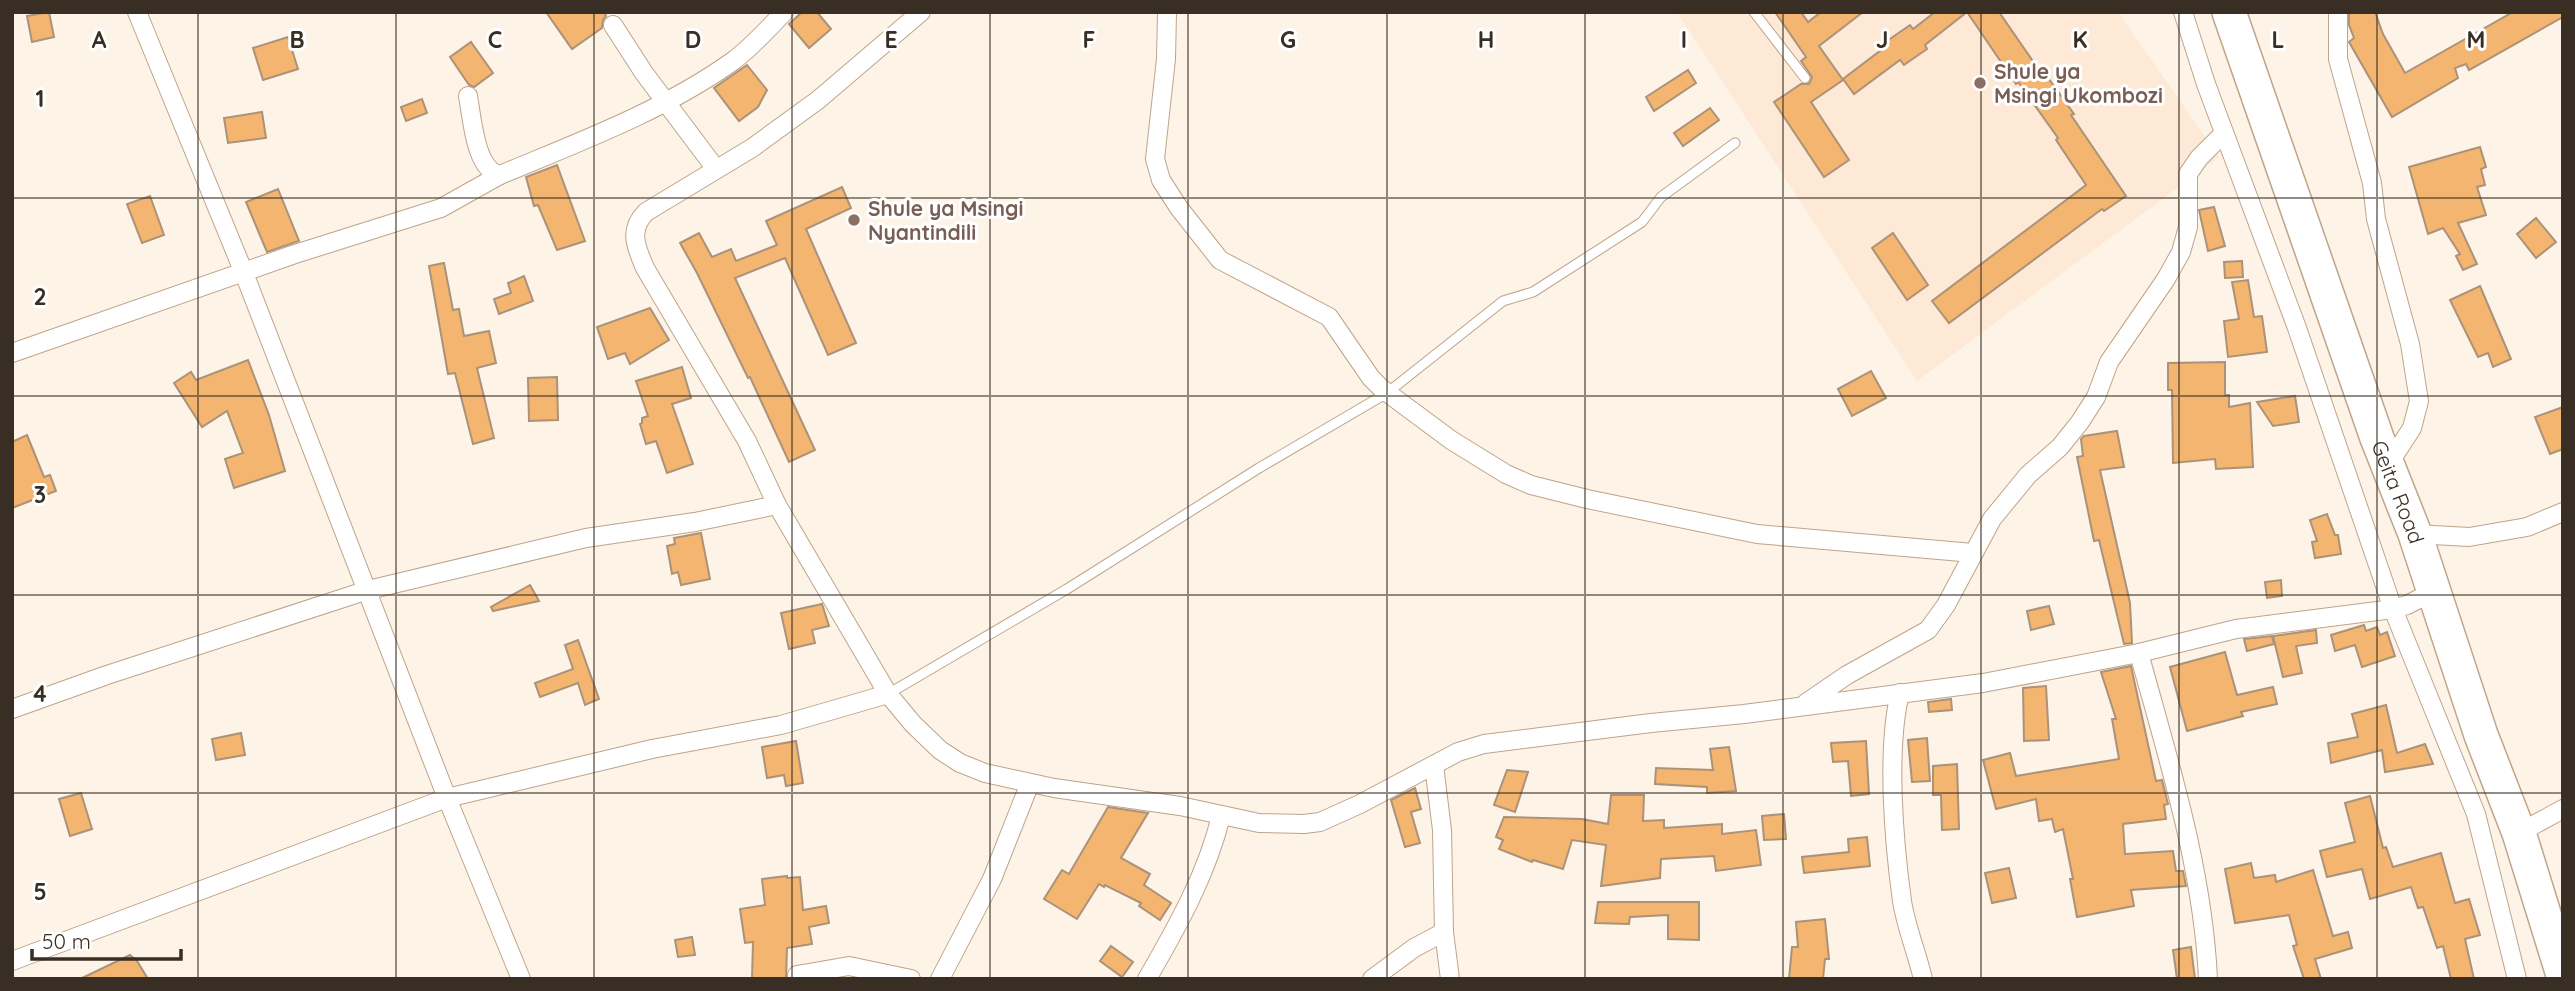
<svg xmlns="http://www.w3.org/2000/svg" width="2575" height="991" viewBox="0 0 2575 991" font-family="Quicksand,sans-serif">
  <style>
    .built { fill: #fde9d5 }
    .building { fill: #f3b56f; stroke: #ab9278; stroke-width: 2 }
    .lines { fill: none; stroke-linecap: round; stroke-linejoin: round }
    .lane-casing { stroke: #bea489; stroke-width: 11 }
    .street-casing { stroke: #bea489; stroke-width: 20 }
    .highway-casing { stroke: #bea489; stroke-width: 36 }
    .lane { stroke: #fff; stroke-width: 9 }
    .street { stroke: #fff; stroke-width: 18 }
    .highway { stroke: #fff; stroke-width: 33 }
    .grid { fill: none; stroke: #382e23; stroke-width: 2; stroke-opacity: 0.55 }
    .education-dot { fill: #8d6e63; stroke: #fff; stroke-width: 2.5 }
    .labels { text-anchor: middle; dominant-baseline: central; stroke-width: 6; stroke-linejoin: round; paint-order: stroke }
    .education-label { font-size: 21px; font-weight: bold; fill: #785e54; stroke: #fff; text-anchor: start }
    .street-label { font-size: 21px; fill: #382e23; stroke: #fff }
    .grid-label { font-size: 23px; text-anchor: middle; font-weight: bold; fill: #382e23; stroke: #fff; stroke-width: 6; stroke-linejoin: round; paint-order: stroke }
  </style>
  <rect width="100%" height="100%" fill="#fef3e7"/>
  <polygon class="built" points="1677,12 2118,12 2219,157 1917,381"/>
  <g class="building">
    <polygon points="49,12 54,37 32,42 27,16"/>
    <polygon points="546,12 604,12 606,16 603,20 602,28 572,49"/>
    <polygon points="802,12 817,12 831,29 809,48 789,24"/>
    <polygon points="1775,12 1801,12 1808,22 1821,12 1863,12 1819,46 1843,80 1811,102 1849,160 1824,177 1774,102 1801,84 1809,84 1812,77 1801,61 1806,57"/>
    <polygon points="1935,12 1999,12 2039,70 2041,68 2074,114 2071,115 2126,196 2104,211 2102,209 1949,323 1932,301 2086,185 2056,140 2058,138 2018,82 2016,84 1967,12 1925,45 1927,49 1904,65 1900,60 1854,94 1843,79 1889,44 1887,41 1910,25 1913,29"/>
    <polygon points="2349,12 2375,12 2383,34 2405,73 2513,12 2563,12 2563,17 2469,70 2466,64 2455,68 2458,78 2392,117 2349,42 2354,38 2349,25"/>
    <polygon points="288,37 298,69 263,80 253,48"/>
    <polygon points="471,42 493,73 474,87 469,85 450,57"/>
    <polygon points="747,65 767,90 758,107 739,121 714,88"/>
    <polygon points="1688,70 1696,83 1654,111 1646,97"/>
    <polygon points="422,99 427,113 406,121 401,107"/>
    <polygon points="1710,108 1719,120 1683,146 1674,133"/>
    <polygon points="262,112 266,138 228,143 224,118"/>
    <polygon points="2480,147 2486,167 2481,169 2485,185 2477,187 2486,215 2458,223 2477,264 2463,270 2456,256 2460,254 2443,228 2428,234 2409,167"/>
    <polygon points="557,165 585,241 557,250 538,205 534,206 526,177"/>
    <polygon points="842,187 851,208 806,229 856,343 828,355 785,258 735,278 815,450 789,462 750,377 748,378 697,273 680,243 699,233 712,257 731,249 736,261 777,245 766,221"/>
    <polygon points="278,189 299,241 267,252 246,202"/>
    <polygon points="150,196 164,235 142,243 127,204"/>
    <polygon points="2214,207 2225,246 2208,251 2199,210"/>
    <polygon points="2536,218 2556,242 2536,258 2517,234"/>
    <polygon points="1893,233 1928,285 1907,300 1872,248"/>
    <polygon points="2242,261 2243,277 2225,278 2224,262"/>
    <polygon points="444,263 453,310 459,309 464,336 489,331 496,363 477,368 494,438 473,444 455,373 448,374 429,266"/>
    <polygon points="524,276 533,301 499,314 494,299 511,293 508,283"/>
    <polygon points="2248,280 2254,317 2262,316 2267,352 2228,357 2224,321 2239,319 2232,282"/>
    <polygon points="2480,286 2511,359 2493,367 2488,353 2478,357 2450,300"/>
    <polygon points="650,308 669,340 630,364 625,353 608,359 597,327"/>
    <polygon points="248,360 269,415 285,471 234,488 225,459 243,453 227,411 202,427 174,383 191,372 196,380"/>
    <polygon points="2225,362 2225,395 2229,395 2229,407 2250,403 2253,467 2216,469 2215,459 2173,463 2172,390 2168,390 2168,363"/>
    <polygon points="682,367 691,398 672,404 693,464 667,473 656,441 646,444 640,424 642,423 642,418 648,416 636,381"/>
    <polygon points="1871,371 1886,398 1852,416 1838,389"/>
    <polygon points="557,377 558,420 529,421 528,378"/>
    <polygon points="2295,396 2299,422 2273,426 2257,402"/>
    <polygon points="2563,407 2563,449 2550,454 2535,417"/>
    <polygon points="2117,431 2124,467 2100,470 2130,603 2132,643 2124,644 2099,540 2094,541 2077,457 2083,456 2081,439 2084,436"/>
    <polygon points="27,435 44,477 50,475 56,491 12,508 12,442"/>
    <polygon points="2327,514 2335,535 2338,535 2341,554 2315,558 2312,542 2317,541 2310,520"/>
    <polygon points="701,533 710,579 681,585 678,572 672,574 667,546 675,544 674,538"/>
    <polygon points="2281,580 2282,596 2267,598 2265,582"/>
    <polygon points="530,585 539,601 493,611 491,607"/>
    <polygon points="822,604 829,626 812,630 815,643 789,649 781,613"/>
    <polygon points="2049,606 2054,624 2031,630 2027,611"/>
    <polygon points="2364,625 2366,631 2377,627 2380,635 2387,632 2395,656 2362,667 2355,645 2335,651 2331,635"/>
    <polygon points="2316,630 2317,643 2296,646 2302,673 2283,677 2273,636"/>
    <polygon points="2272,636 2274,644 2247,651 2244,639"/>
    <polygon points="578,640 599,699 585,705 578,683 540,697 535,683 573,669 565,645"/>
    <polygon points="2225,652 2237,695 2273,687 2277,704 2241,712 2243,716 2187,731 2170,667"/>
    <polygon points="2131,666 2156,781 2162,780 2168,804 2164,805 2166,819 2123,824 2125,854 2173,851 2176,871 2183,871 2186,886 2131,890 2134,906 2077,917 2070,879 2073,879 2063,829 2055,832 2052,819 2039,821 2036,799 1996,809 1983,760 2010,753 2016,776 2119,759 2112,719 2116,719 2101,672"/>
    <polygon points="2046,686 2049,740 2024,741 2023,688"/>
    <polygon points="1951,699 1952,710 1929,712 1928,702"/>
    <polygon points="2386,705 2397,753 2425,744 2433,764 2385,772 2382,750 2331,763 2328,743 2358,737 2352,714"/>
    <polygon points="241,733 245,755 216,760 212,739"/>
    <polygon points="1927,738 1930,781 1912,782 1908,740"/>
    <polygon points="796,741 803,783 786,786 784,775 767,778 762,747"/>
    <polygon points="1866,741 1869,794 1851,796 1848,761 1833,762 1831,743"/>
    <polygon points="1729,747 1736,791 1707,793 1707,787 1655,784 1656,768 1713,770 1710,749"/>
    <polygon points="1957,764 1959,829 1942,830 1941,795 1933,795 1933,766"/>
    <polygon points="1507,770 1528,772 1515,812 1494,805"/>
    <polygon points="1415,788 1421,809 1411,812 1420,843 1405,847 1391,800"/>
    <polygon points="81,793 92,829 70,836 59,799"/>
    <polygon points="1611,795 1644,795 1643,821 1664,820 1664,828 1722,824 1722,834 1756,830 1761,865 1716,871 1714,856 1661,859 1660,878 1601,886 1606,845 1572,840 1563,869 1533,860 1532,862 1499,849 1503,840 1496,837 1504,817 1582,819 1608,824"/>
    <polygon points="2370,796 2383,848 2386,847 2393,867 2441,853 2455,903 2469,899 2480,935 2465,939 2474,979 2451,979 2443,946 2437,948 2423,907 2418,908 2411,887 2370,899 2362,869 2327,877 2320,851 2355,842 2345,803"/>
    <polygon points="1108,807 1148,813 1121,858 1150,874 1144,885 1171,903 1160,920 1139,906 1141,903 1105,885 1104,887 1099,884 1077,919 1044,899 1062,870 1069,874"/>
    <polygon points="1784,814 1786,839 1764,840 1762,816"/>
    <polygon points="1867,837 1870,866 1804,873 1802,857 1849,852 1848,839"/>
    <polygon points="2251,863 2254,878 2275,875 2276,882 2313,870 2333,936 2348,932 2352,948 2315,959 2321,979 2304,979 2293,946 2297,945 2289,915 2235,923 2225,869"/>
    <polygon points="2009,868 2016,898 1992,903 1985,873"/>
    <polygon points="787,876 787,878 800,877 803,910 826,906 829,923 809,927 812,944 787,948 786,979 752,979 753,942 745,943 740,909 765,905 762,879"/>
    <polygon points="1598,902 1699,902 1699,940 1668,939 1668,915 1630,917 1629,924 1595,923"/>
    <polygon points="1825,919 1829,959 1825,959 1823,979 1789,979 1792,947 1798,947 1796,922"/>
    <polygon points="692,937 695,955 678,957 675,940"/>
    <polygon points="1111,946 1133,962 1122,977 1100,961"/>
    <polygon points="2191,947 2195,979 2177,979 2173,950"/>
    <polygon points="130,955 137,961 148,979 80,979"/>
  </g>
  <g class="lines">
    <g class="lane-casing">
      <g id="lane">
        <polyline points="1754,12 1805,78"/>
        <polyline points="888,694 1067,589 1259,468 1387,393 1503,301 1533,292 1642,222 1661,197 1735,143"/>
      </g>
    </g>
    <g class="street-casing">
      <g id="street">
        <polyline points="137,12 244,273 447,798 521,979"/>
        <path d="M921 12 818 100 752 148 646 212C628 230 636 247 645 268L747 441 777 505 888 694 913 724 940 750 960 763 985 773 1054 788 1180 806 1259 823 1304 824 1320 822 1360 804 1458 752 1484 744 1651 723 1744 714 1983 683 2139 653 2236 629 2393 609 2407 605 2434 591"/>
        <polyline points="1167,12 1166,59 1155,159 1161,180 1179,208 1220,260 1329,317 1371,378 1381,388 1451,440 1506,474 1531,485 1587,499 1757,534 1973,553"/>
        <polyline points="2183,12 2206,84 2297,328 2393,609 2476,814 2517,979"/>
        <polyline points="2338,12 2338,59 2372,183 2376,219 2410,344 2419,401 2412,428 2388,465"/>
        <polyline points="613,25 644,73 716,169"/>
        <path d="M468 96C472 117 475 170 500 175 579 142 663 111 733 61 752 47 768 29 784 12"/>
        <polyline points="12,353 295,254 441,208 500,175"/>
        <polyline points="2415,534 2469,537 2527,527 2563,512"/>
        <path d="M2139 653C2168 759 2203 868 2208 979"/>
        <path d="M1900 693C1886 750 1894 843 1902 901 1906 927 1917 953 1923 979"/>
        <polyline points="1806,703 1847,675 1928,630 1946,605 1992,519 2028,475 2060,447 2080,422 2096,397 2109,362 2166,279 2181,252 2188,227 2188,174 2199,158 2224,133"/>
        <polyline points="12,709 107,675 368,590 586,538 695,522 777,505"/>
        <polyline points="1434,765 1442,830 1444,932 1450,979"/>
        <polyline points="2519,833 2563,809"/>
        <polyline points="12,961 447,798 652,749 781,725 888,694"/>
        <polyline points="797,975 849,966 911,979"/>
        <polyline points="940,979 992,879 1030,783"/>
        <path d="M1147 979C1177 927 1207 874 1221 816"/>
        <polyline points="1372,979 1414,948 1444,932"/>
      </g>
    </g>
    <g class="highway-casing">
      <g id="highway">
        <path id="s1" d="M2229 12 2377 438 2415 534 2481 735 2519 833 2563 975"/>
      </g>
    </g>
    <use href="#lane" class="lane"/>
    <use href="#street" class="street"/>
    <use href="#highway" class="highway"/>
  </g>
  <path class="grid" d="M198 12V979M396 12V979M594 12V979M792 12V979M990 12V979M1188 12V979M1387 12V979M1585 12V979M1783 12V979M1981 12V979M2179 12V979M2377 12V979M12 198H2563M12 396H2563M12 595H2563M12 793H2563"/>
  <g class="education-dot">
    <circle cx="1980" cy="83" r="7"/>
    <circle cx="854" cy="220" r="7"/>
  </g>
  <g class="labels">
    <g class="education-label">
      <text x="1994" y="71">Shule ya<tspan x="1994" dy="24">Msingi Ukombozi</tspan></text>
      <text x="868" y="208">Shule ya Msingi<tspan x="868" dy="24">Nyantindili</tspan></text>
    </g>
    <g class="street-label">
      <text stroke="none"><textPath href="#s1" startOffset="509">Geita Road</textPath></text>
    </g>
  </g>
  <g class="grid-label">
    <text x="99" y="48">A</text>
    <text x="297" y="48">B</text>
    <text x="495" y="48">C</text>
    <text x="693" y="48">D</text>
    <text x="891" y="48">E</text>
    <text x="1089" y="48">F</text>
    <text x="1288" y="48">G</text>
    <text x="1486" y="48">H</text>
    <text x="1684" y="48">I</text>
    <text x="1882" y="48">J</text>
    <text x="2080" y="48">K</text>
    <text x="2278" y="48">L</text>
    <text x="2476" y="48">M</text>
    <text x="40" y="107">1</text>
    <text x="40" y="305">2</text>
    <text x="40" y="503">3</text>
    <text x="40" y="702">4</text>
    <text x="40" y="900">5</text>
  </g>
  <rect width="2575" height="991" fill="none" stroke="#382e23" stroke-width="28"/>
  <path d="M32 949v10h149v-10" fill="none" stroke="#382e23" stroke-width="3.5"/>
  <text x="42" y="949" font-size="21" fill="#382e23" stroke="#ffffff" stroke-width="5" paint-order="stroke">50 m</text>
</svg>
